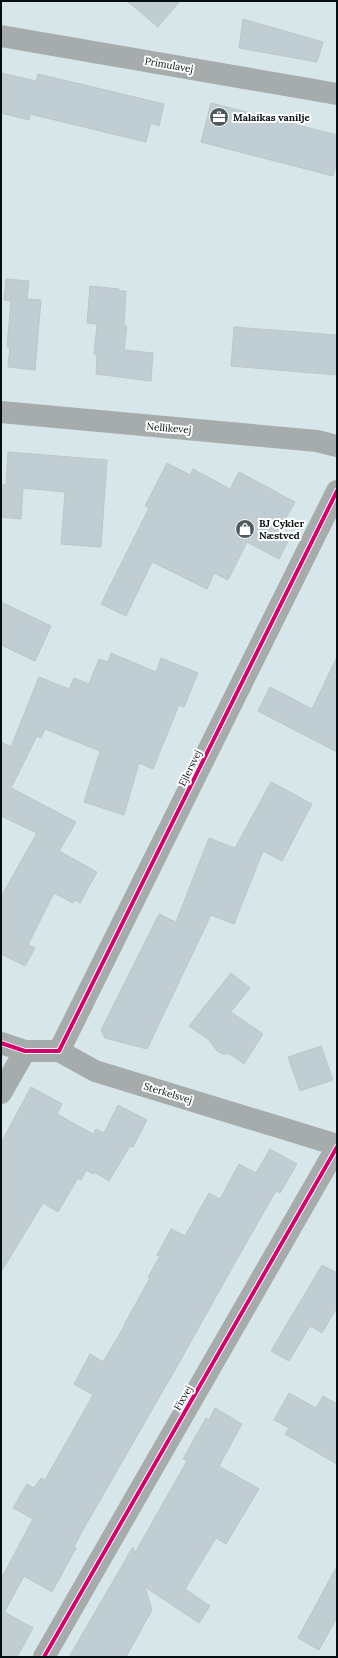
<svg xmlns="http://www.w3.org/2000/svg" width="338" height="1658" viewBox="0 0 338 1658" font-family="Lora,serif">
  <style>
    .building { fill: #c0ced4; stroke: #bbc6ca }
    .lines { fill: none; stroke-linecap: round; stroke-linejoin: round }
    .street { stroke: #a6acac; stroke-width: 22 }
    .cycleway-casing { stroke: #fff; stroke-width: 6 }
    .cycleway { stroke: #d6006c; stroke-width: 4 }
    .labels { text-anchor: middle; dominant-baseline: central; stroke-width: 4; stroke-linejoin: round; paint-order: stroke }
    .street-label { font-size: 10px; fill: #050e10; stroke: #fff }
    .poi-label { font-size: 10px; font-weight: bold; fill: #050e10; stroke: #fff; text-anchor: start }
  </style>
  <rect width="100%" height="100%" fill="#d6e6e9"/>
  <g class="building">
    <polygon points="127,1 180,1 158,27"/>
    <polygon points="243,19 323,42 317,62 239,48"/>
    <polygon points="1,73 36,81 38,74 164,104 159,126 151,123 146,142 30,114 29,120 1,113"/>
    <polygon points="211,103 337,135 337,162 333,176 201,142"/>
    <polygon points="6,279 29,281 27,299 41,300 35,370 8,367 10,347 7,347 11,301 4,300"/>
    <polygon points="90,286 119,289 119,291 126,291 124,326 127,326 124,350 153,353 151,381 96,374 97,355 94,354 97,324 87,323"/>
    <polygon points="234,327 337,335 337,375 231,366"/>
    <polygon points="8,452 107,460 101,547 61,544 65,492 23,488 21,519 1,517 3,484 6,485"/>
    <polygon points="167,463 190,475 193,469 230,489 239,472 295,502 277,535 288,541 279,559 247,542 228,580 214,573 207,589 152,562 126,616 101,604 149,508 145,506"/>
    <polygon points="1,602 51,626 35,661 1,645"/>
    <polygon points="111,653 156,672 161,658 198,673 184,707 179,705 153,769 139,763 124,815 84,802 100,751 45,729 41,738 37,736 11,788 76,822 59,851 97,872 80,903 75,900 73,903 54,893 28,945 35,948 25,966 1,954 1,897 37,833 1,816 1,742 11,747 39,677 69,689 74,678 89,684 99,659 108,662"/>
    <polygon points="337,657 337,752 258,711 270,687 312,709"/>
    <polygon points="271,782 312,804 282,861 263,851 234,924 211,915 147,1049 105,1038 101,1030 159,914 176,922 209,838 235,848"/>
    <polygon points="231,973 250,988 231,1012 263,1034 244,1064 230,1054 223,1054 217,1051 209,1040 189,1026"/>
    <polygon points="321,1046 333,1080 300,1091 288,1057"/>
    <polygon points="31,1087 62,1104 57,1114 93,1134 96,1129 104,1133 118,1105 147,1120 133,1147 130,1146 109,1181 94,1172 93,1174 86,1170 81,1180 78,1178 58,1212 43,1203 1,1272 1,1143"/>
    <polygon points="270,1149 297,1164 280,1193 276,1191 241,1252 180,1361 80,1535 74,1547 76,1548 52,1592 24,1576 5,1611 1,1609 1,1579 33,1519 13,1508 27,1484 34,1488 41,1478 45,1480 93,1395 74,1384 90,1354 103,1362 125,1325 124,1325 150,1278 148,1277 160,1256 157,1255 171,1229 185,1236 209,1193 220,1199 239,1164 256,1173"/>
    <polygon points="322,1265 337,1273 337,1307 322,1333 310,1326 289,1361 271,1351"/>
    <polygon points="289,1393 316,1408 323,1396 337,1404 337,1464 285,1434 289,1428 274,1420"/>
    <polygon points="215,1408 242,1424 219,1466 259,1489 226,1544 216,1538 185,1589 210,1606 199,1623 145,1587 152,1610 126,1657 69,1657 133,1547 135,1553 187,1461 183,1459 206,1418 209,1420"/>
    <polygon points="337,1566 337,1617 319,1650 298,1638"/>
    <polygon points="1,1610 33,1628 17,1657 1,1657"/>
  </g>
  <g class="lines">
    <g class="street">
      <polyline points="1,36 337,94"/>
      <polyline points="1,412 317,441 337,446"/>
      <polyline points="1,1043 25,1051 59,1051 95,1071 337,1145"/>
      <polyline points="59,1051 337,491"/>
      <polyline points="1,1093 25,1051"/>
      <polyline points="44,1657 337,1147"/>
    </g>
    <g class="cycleway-casing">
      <g id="cycleway">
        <polyline points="1,1043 25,1051 59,1051 337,491"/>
        <polyline points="44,1657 337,1147"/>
      </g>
    </g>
    <use href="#cycleway" class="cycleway"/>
  </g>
  <defs>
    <g id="office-disc" transform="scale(1)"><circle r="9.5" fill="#4e5a5c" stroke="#fff"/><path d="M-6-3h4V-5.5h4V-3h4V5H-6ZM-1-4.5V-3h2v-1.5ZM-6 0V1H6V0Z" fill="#fff"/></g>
    <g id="shop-disc" transform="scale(1)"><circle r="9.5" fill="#4e5a5c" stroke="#fff"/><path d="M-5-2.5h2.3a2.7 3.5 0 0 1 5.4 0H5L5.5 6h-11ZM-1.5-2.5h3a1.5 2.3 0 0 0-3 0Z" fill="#fff"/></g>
  </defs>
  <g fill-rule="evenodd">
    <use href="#office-disc" x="219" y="117"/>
    <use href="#shop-disc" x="245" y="529"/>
  </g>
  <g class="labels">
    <g class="street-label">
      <text transform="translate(169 65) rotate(10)">Primulavej</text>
      <text transform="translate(169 428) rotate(5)">Nellikevej</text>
      <text transform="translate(190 768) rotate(-64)">Ejlersvej</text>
      <text transform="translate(168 1093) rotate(17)">Sterkelsvej</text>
      <text transform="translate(183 1398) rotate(-60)">Fixvej</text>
    </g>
    <g class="poi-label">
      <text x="233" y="117">Malaikas vanilje</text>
      <text x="259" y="523">BJ Cykler<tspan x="259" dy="12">Næstved</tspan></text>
    </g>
  </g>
  <rect width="338" height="1658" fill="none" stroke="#050e10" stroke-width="4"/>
</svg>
